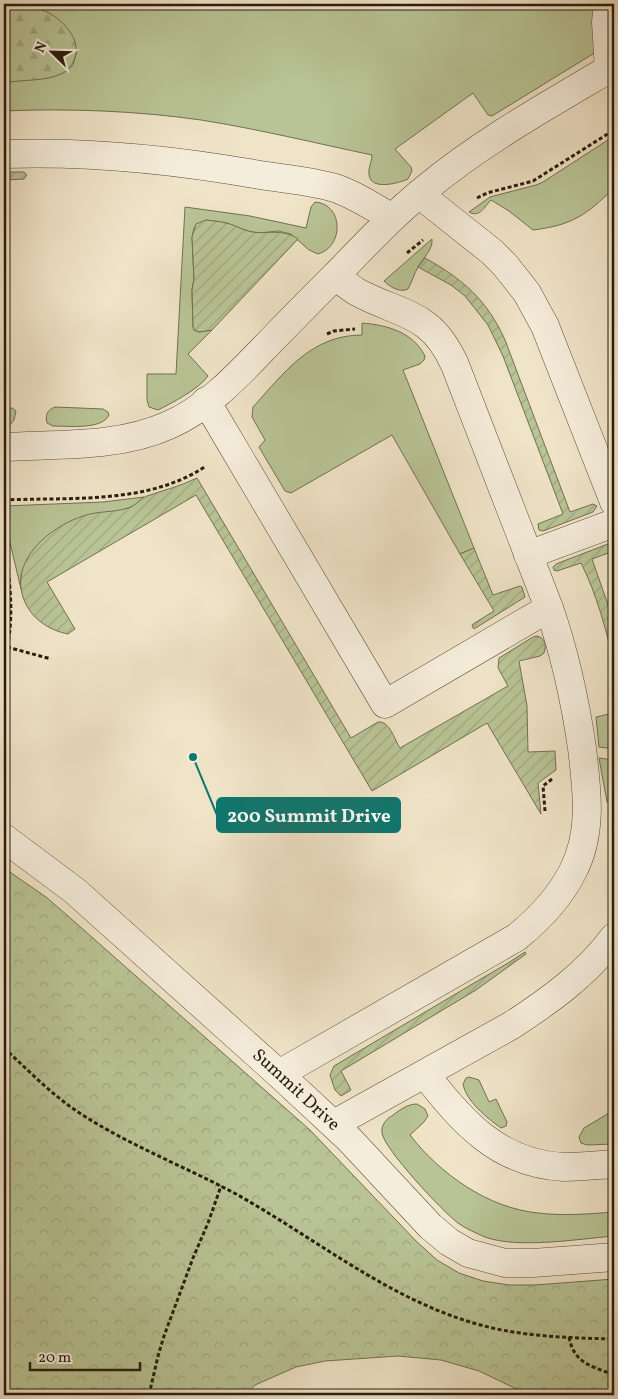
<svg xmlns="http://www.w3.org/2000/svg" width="618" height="1399" viewBox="0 0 618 1399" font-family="Vollkorn,serif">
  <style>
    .grass { fill: #b9c496; stroke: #717052 }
    .forest { fill: url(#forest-firs); stroke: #717052 }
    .park { fill: url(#park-crowns); stroke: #717052 }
    .garden { fill: url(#garden-furrows); stroke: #717052 }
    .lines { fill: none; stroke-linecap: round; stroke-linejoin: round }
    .minor-casing { stroke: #5b4e3c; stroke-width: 29 }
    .path { stroke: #291c0d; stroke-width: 3; stroke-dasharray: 4 2.5; stroke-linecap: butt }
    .minor { stroke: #f5eddb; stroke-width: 28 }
    .labels { text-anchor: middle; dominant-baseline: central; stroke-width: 4.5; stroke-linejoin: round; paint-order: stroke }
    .street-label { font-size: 18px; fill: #291c0d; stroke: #f5eddb }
    .leader { fill: none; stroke: #0f766e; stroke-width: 2 }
    .callout-dot { fill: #0f766e; stroke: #f5eddb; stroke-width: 2 }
    .callout { fill: #0f766e; stroke: #0f766e; stroke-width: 2 }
    .callout-label { font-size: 19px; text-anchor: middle; font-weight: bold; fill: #fff }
  </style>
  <defs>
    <pattern id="forest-firs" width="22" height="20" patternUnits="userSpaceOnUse" patternTransform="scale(1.25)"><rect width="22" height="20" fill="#b9c496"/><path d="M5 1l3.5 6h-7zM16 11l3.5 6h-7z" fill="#9fa880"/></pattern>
    <pattern id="park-crowns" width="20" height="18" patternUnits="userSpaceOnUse" patternTransform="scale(1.25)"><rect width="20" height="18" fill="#b9c496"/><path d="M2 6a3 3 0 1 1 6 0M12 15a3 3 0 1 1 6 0" fill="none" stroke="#9fa880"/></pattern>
    <pattern id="garden-furrows" width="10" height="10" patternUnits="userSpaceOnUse" patternTransform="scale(1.25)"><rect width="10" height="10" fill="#b9c496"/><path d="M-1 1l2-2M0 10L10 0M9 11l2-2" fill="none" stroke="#9fa880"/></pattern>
  </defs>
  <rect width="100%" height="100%" fill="#f0e4c8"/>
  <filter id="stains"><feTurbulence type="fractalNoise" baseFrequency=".004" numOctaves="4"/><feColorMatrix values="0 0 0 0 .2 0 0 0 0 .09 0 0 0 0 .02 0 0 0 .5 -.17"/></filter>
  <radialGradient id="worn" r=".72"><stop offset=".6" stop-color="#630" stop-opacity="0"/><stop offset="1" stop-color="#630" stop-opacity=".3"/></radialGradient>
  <g class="grass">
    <path d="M53 4H614V41L492 116 488 115 473 93 395 149 411 167 412 171 408 179C399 183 371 191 369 175 368 168 372 161 372 155 315 143 258 129 201 120 139 111 67 108 4 111V83L63 73 73 65 77 51 50 14 31 6Z"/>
    <path d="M614 136V188C586 215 573 225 533 230L509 211 491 200C484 207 480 218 469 212L490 197 536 185 543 182Z"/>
    <path d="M315 202C344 204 344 247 318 254L309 250 291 234 278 231 259 233 247 231 227 223 206 220 194 228 192 237 194 279 192 290 193 326 194 330 199 332 212 330 188 354 208 376C199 389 172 403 158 410L149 407 147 400V374H176L185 207 250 216 306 228 311 207Z"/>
    <path d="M432 239C433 250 423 258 418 267 414 274 412 282 408 289 400 293 390 287 384 281Z"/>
    <path d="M362 323C387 325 413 332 425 356L424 360 420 364 403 370 474 548 460 554 392 435 291 493 285 491 259 447 265 440 252 417 253 407C284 373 311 335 362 335Z"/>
    <path d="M55 407 103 409 108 412 109 415C102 430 68 426 53 426L47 423C45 415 47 410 55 407Z"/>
    <polygon points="4,408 12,408 16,411 14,420 10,425 4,427"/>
    <polygon points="144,497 134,506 122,510 21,574 21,589 4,517 4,506 103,502"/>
    <polygon points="614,713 614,749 599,747 596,717"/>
    <polygon points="599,758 614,760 614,804 607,802"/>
    <path d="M469 1077 479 1080 489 1102 496 1099 507 1122 506 1126 501 1128C487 1118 466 1101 463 1084L466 1078Z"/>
    <path d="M417 1104 425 1109 428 1116 424 1122 410 1135C440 1174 488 1208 538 1213 563 1216 589 1214 614 1212V1236C579 1239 517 1249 485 1237 476 1233 466 1229 458 1223 443 1212 384 1149 382 1133 381 1125 386 1119 393 1115 400 1110 407 1104 417 1104Z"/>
    <polygon points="614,1110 614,1144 587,1145 581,1143 579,1137 584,1128"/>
  </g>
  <path class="forest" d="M31 6C37 9 44 10 49 13 64 21 81 40 75 57 73 64 69 70 61 74 43 82 23 79 4 83V11Z"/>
  <path class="park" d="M4 868 46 897 68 916 310 1130 416 1241 437 1260 459 1273 483 1281 509 1285H535L614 1279V1395H529L479 1371 441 1360 398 1356 325 1361 296 1367 255 1385 246 1395H4V1264C7 1239 10 1210 4 1185Z"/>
  <g class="garden">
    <polygon points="4,172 24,172 27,175 24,179 4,180"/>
    <path d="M206 220C212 221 219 221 226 223 233 224 240 229 248 231 267 236 280 227 298 239L212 330 199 332 194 330 193 326 192 290 194 279 192 237 196 224Z"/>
    <path d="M425 258C463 279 487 300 505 340L570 512 593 504 597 506 593 512 543 531 539 530 538 524 563 514 503 356 488 325 465 296 451 285 418 267Z"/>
    <path d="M197 478 351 738 378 722C390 721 394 739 400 748L508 686 498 668 499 658 533 637 537 636C545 638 547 645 544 653L540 656 519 661 527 706 528 752 555 751 556 770 538 783 541 814 487 723 372 791 196 495 47 582 75 629 68 634C48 630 30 618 23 597 10 556 55 523 90 514 104 511 118 512 131 507 137 504 141 498 147 496 164 490 181 486 197 478Z"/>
    <path d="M608 544H610L613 547 611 552 592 559 614 622V664C606 629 597 595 581 563L557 571 554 570 553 567 556 564Z"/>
    <polygon points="474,548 493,595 520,586 522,587 525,597 474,629 472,626 473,624 494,611 460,554"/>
    <polygon points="525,952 526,954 476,990 341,1071 351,1090 341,1096 335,1090 330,1075 334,1066 508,963"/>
  </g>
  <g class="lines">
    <g class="minor-casing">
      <g id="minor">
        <polyline points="608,4 606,22 609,69"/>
        <path d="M4 154C90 151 176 160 260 175 285 179 311 181 335 188 355 195 374 207 392 218"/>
        <polyline points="419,194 492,252 505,265 527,293 545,326 614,502"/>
        <path d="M335 276C364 246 393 215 425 189 483 141 550 104 614 66"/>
        <polyline points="206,401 385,704 549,608"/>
        <path d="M4 447C58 444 118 448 169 425 208 408 239 374 268 344 290 321 312 299 335 276 342 281 349 287 357 292 402 316 431 311 455 365L549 608C565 654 575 700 582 748 587 790 593 832 573 871 560 897 539 919 517 937L279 1074"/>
        <polyline points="528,555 614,523"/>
        <path id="s1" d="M4 838 75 891 279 1074 349 1139 430 1226 449 1242 468 1253 505 1263H533L614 1257"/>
        <path d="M425 1074C462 1122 499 1164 564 1167 581 1167 598 1165 614 1164"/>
        <path d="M334 1124 512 1025C549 1001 588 973 614 937"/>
      </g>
    </g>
    <g class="path">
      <polyline points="477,198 487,193 533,181 614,130"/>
      <polyline points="407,253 423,240"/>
      <polyline points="327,334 334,331 355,329"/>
      <path d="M4 500C70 497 148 505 206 466"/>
      <path d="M4 546C11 584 15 622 4 661"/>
      <polyline points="7,647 51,659"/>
      <polyline points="545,811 543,786 552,779"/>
      <path d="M4 1048C28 1070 51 1094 78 1112 128 1145 184 1166 236 1194 322 1242 399 1308 497 1329 535 1337 576 1338 614 1339"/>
      <path d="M569 1337C574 1364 592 1366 614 1375"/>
      <polyline points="149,1395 158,1356 164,1336 193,1258 208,1223 221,1186"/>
    </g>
    <use href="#minor" class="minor"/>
  </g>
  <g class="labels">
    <g class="street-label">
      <text stroke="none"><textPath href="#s1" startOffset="386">Summit Drive</textPath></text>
    </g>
  </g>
  <path class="leader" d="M193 757L217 815"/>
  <circle class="callout-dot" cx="193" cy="757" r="5"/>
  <rect class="callout" x="217" y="798" width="183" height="34" rx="5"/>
  <g class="callout-label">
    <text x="309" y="822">200 Summit Drive</text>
  </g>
  <rect width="618" height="1399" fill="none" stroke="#f0e4c8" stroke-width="20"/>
  <rect x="5" y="5" width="608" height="1389" fill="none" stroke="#291c0d" stroke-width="2.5"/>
  <rect x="10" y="10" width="598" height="1379" fill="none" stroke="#291c0d"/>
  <g transform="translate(52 52) rotate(293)" stroke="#f5eddb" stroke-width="4" paint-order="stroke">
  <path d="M0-4L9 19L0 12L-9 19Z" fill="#291c0d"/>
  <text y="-8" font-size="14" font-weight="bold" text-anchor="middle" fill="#291c0d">N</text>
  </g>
  <path d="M30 1362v8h110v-8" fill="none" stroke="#291c0d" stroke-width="2.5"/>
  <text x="38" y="1362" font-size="15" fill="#291c0d" stroke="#f5eddb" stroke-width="4" paint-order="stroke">20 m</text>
  <rect width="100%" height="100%" filter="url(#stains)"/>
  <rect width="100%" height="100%" fill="url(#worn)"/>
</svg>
